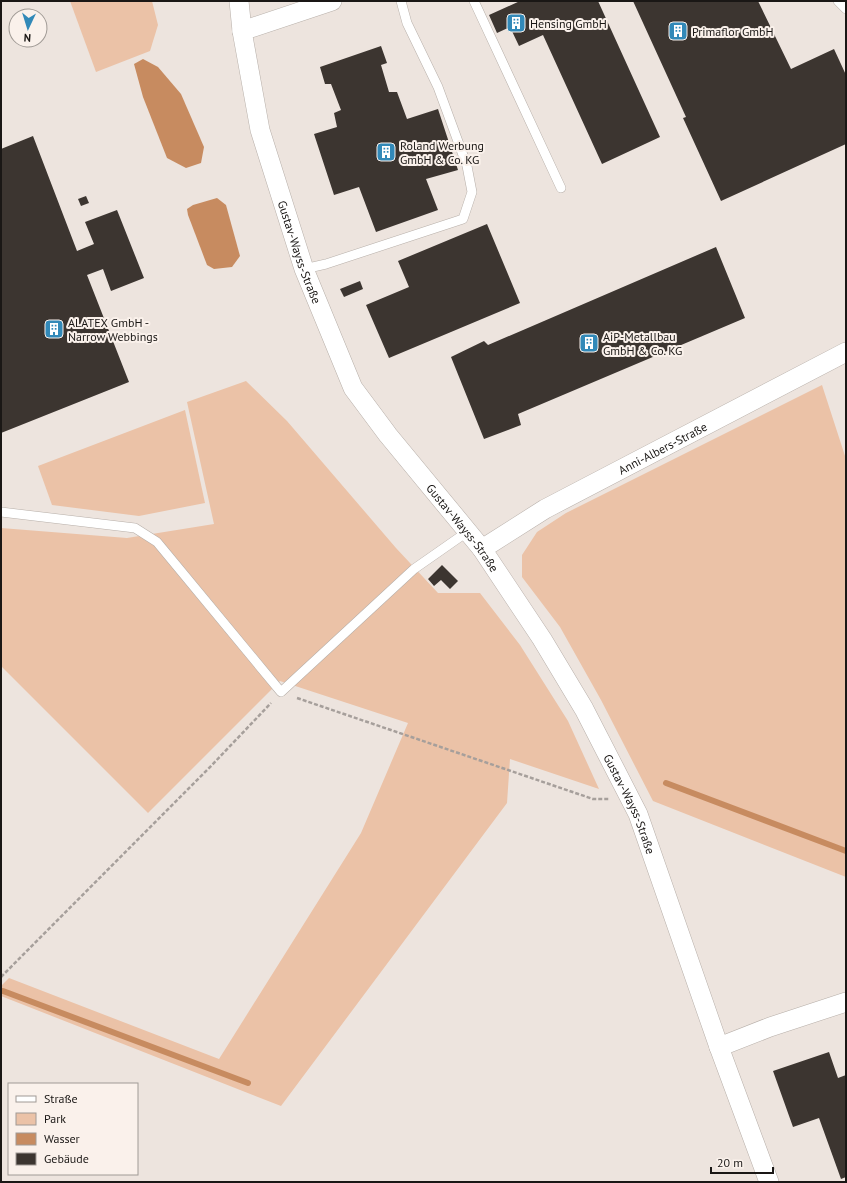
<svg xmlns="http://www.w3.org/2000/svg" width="847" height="1183" viewBox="0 0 847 1183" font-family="'PT Sans',sans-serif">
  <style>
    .green { fill: #ebc2a7 }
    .water { fill: #c78b60 }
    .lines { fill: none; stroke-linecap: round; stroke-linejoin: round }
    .stream { stroke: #c78b60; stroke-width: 6 }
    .building { fill: #3c3530 }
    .lane-casing { stroke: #b7afa9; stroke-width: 10 }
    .street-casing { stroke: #b7afa9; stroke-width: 20 }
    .path { stroke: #a69f9b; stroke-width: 2.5; stroke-dasharray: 4 2; stroke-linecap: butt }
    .lane { stroke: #fff; stroke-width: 9 }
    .street { stroke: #fff; stroke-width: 19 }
    .labels { text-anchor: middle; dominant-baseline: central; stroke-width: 4; stroke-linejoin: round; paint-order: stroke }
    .poi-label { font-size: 12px; fill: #1a1715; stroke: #faf1eb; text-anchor: start }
    .street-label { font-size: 12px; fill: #1a1715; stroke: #faf1eb }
  </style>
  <rect width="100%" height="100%" fill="#ede4de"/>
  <g class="green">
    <polygon points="70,1 152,1 158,25 150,51 96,72"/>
    <polygon points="246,381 287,421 396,548 438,593 480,593 520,645 568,721 599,789 510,759 507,803 281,1106 1,996 1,986 9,978 219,1059 361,833 408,723 280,681 148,813 1,666 1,528 127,538 214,524 187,402"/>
    <polygon points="822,385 846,459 846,877 653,801 601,700 560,627 522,577 522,555 537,532 566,513"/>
    <polygon points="185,410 205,503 139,516 52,505 38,466"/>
  </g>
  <g class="water">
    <polygon points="143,59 158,67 181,94 204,147 201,163 186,168 167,158 143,97 134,64"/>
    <polygon points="217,198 226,205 240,256 232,267 214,269 207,265 188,215 187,209 193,205"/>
  </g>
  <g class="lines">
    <g class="stream">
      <polyline points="666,783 846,851"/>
      <polyline points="3,991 248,1083"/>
    </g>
  </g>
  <g class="building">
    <polygon points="520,1 598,1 660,137 602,164 543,35 519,46 510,27 497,33 489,15"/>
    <polygon points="633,1 758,1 791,69 834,49 846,75 846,144 721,201 683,118 686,117"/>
    <polygon points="381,46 387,63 381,65 389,92 397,92 407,119 438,109 458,170 426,179 438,210 376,232 359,187 334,195 314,134 337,127 334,113 341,110 331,84 325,84 320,67"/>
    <polygon points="33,136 77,251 94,244 85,222 117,210 144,278 111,291 103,269 87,275 129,382 1,433 1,149"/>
    <polygon points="86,196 89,203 81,206 78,199"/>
    <polygon points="487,224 520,303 389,358 366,305 409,287 398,261"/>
    <polygon points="716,247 745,318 518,414 521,425 484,439 451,357 484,341 488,345"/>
    <polygon points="360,281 363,289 344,297 340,289"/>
    <polygon points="442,565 458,581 450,589 441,580 434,586 428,579"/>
    <polygon points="829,1052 838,1078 846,1075 846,1177 841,1179 819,1118 793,1127 773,1071"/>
  </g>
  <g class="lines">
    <g class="lane-casing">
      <g id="lane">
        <polyline points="474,1 561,188"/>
        <polyline points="838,1 846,9"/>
        <polyline points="304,269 326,264 463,219 472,192 467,166 438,87 407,23 401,1"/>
        <polyline points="1,512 135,528 157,542 281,692 414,569 467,532"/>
      </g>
    </g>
    <g class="street-casing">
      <g id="street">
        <path id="s1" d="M239 1 242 31 260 130 304 269 353 388 388 435 482 549 542 639 584 709 638 814 719 1047 769 1182"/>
        <polyline points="242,31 332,1"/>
        <path id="s2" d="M482 549 545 509 846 352"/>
        <polyline points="719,1047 770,1027 846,1002"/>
      </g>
    </g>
    <g class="path">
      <polyline points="297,698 593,799 609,799"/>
      <polyline points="1,977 212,765 271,703"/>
    </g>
    <use href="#lane" class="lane"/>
    <use href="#street" class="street"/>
  </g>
  <defs>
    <g id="building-square" transform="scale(1)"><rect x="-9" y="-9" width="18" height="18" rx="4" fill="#3289b8" stroke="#faf1eb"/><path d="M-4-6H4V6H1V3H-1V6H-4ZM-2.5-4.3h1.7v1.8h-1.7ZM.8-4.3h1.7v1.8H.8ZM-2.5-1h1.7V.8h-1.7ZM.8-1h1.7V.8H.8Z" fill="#fff"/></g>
  </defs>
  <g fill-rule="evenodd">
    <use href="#building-square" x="516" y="23"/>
    <use href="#building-square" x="678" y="31"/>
    <use href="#building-square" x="386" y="152"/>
    <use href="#building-square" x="54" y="329"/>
    <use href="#building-square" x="589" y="343"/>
  </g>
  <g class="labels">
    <g class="poi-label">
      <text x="530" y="23">Hensing GmbH</text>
      <text x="692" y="31">Primaflor GmbH</text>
      <text x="400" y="145">Roland Werbung<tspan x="400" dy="14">GmbH &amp; Co. KG</tspan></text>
      <text x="68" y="322">ALATEX GmbH -<tspan x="68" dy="14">Narrow Webbings</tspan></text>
      <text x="603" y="336">AiP-Metallbau<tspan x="603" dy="14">GmbH &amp; Co. KG</tspan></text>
    </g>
    <g class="street-label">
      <text stroke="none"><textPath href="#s1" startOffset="259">Gustav-Wayss-Straße</textPath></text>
      <text stroke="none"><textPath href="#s2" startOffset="207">Anni-Albers-Straße</textPath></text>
      <text stroke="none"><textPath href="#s1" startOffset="583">Gustav-Wayss-Straße</textPath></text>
      <text stroke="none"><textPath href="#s1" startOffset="907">Gustav-Wayss-Straße</textPath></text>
    </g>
  </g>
  <rect width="847" height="1183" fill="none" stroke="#1a1715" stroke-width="4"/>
  <rect x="8" y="1083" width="130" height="92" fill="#faf1eb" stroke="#a09a95"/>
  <rect x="16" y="1096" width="20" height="6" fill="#ffffff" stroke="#a09a95"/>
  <text x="44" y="1103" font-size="12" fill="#1a1715">Straße</text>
  <rect x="16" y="1113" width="20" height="12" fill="#ebc2a7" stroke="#a09a95"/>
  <text x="44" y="1123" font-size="12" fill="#1a1715">Park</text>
  <rect x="16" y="1133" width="20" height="12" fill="#c78b60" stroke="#a09a95"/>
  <text x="44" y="1143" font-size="12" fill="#1a1715">Wasser</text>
  <rect x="16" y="1153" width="20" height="12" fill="#3c3530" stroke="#a09a95"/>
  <text x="44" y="1163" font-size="12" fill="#1a1715">Gebäude</text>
  <g transform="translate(28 28) rotate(184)"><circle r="19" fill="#faf1eb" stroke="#a09a95"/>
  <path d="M0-3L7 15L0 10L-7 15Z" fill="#3289b8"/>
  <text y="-6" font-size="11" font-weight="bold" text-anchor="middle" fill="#1a1715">N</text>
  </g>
  <path d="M711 1167v6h62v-6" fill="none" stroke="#1a1715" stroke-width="2"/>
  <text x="717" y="1167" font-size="12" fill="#1a1715" stroke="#faf1eb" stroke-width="3" paint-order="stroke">20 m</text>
</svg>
